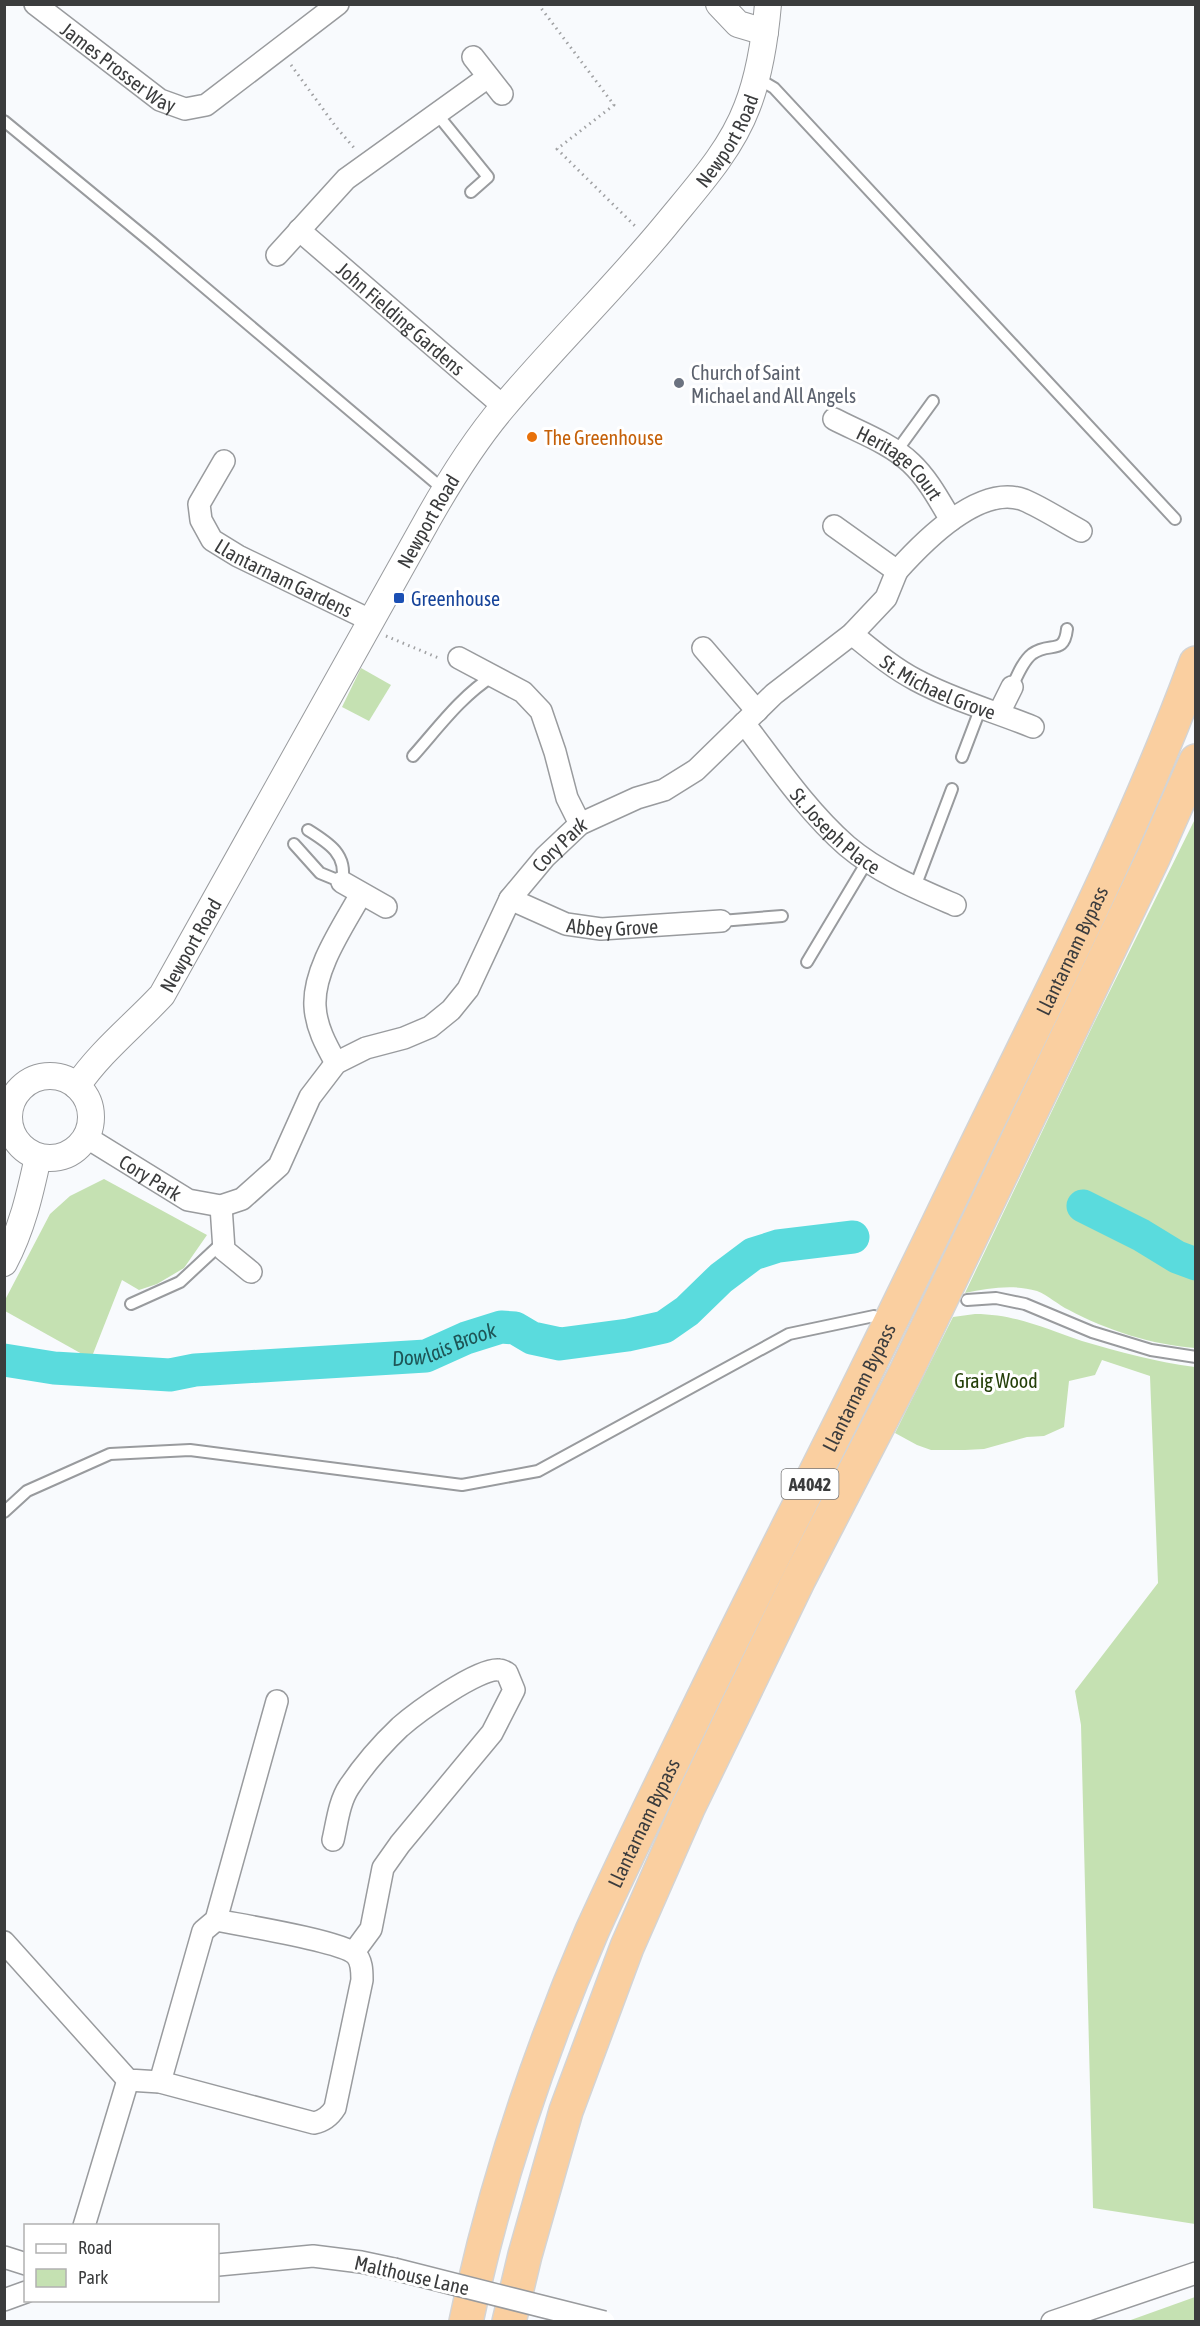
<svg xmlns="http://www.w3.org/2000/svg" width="1200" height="2326" viewBox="0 0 1200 2326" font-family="'Asap Condensed',sans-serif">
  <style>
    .green { fill: #c5e1b2 }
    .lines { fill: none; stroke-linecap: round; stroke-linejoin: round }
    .river { stroke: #5adbdd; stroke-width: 33 }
    .service-casing { stroke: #999b9e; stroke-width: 14 }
    .minor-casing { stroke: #999b9e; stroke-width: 24 }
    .tertiary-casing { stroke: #999b9e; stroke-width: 28 }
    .trunk-casing { stroke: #d4d4d4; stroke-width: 36 }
    .path { stroke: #a0a1a3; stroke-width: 3; stroke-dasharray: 1.5 4.5; stroke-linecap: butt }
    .service { stroke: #fff; stroke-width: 10 }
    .minor { stroke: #fff; stroke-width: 21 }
    .tertiary { stroke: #fff; stroke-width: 26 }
    .trunk { stroke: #facfa0; stroke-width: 33 }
    .minor-bridge-casing { stroke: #999b9e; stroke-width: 24; stroke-linecap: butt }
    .minor-bridge { stroke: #fff; stroke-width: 21 }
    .worship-dot { fill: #6b7280; stroke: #fff; stroke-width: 2 }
    .food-dot { fill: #e8710a; stroke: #fff; stroke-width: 2 }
    .transit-dot { fill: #1a4fb4; stroke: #fff; stroke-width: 2 }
    .labels { text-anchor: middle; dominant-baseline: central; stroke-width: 6; stroke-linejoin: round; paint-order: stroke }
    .shield { fill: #fff; stroke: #767677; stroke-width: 1.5 }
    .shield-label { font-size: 18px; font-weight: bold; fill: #3b3c3d }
    .street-label { font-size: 20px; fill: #3b3c3d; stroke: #fff }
    .worship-label { font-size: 20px; fill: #5b616d; stroke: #fff; text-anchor: start }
    .food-label { font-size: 20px; fill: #c56008; stroke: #fff; text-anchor: start }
    .transit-label { font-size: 20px; fill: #164399; stroke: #fff; text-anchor: start }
    .park-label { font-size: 20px; fill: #243f09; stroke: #fff }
    .water-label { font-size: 21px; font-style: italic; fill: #1e5556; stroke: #fff }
  </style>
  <rect width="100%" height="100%" fill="#f8fafd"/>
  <g class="green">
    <polygon points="361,668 391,685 369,721 342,707"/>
    <path d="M1195 819V1348C1153 1345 1106 1330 1069 1310 1058 1305 1048 1295 1037 1291 1013 1284 989 1288 965 1293L1093 1025Z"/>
    <polygon points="104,1179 207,1235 184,1268 157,1284 139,1290 122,1280 91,1359 5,1311 5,1300 50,1214 70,1196"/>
    <path d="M975 1314C1016 1314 1045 1329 1082 1341 1119 1352 1157 1362 1195 1367V2224L1093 2208 1081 1725 1075 1691 1158 1583 1150 1376 1102 1360 1095 1375 1069 1381 1064 1427 1044 1436 1027 1437 984 1449 965 1450H931L917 1445 895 1433 953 1317Z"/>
    <polygon points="1195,2297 1195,2321 1128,2321"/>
  </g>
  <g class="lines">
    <g class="river">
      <polyline points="1083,1206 1141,1235 1177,1257 1196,1264"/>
      <path id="s1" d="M4 1360 54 1368 170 1375 195 1370 426 1356 466 1338 501 1327 515 1328 532 1338 560 1344 628 1335 664 1327 687 1311 721 1278 753 1254 778 1246 853 1237"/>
    </g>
    <g class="service-casing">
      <g id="service">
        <polyline points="757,78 774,88 1175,519"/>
        <polyline points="437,114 488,177 471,192"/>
        <polyline points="4,121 151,242 444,490"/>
        <polyline points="896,452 933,401"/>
        <path d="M1012 687C1017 676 1023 661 1032 654 1050 641 1064 656 1067 629"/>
        <path d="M413 756C438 728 461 696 493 676"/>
        <polyline points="962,757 981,707"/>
        <path d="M294 844 320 873 342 882C348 855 329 843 308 830"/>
        <polyline points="915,887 952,789"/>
        <polyline points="721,921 782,916"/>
        <polyline points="807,962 868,860"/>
        <polyline points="967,1300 996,1298 1025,1304 1092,1332 1151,1350 1196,1357"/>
        <polyline points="131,1304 180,1282 223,1242"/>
        <polyline points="4,1512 27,1491 110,1454 190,1450 462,1485 538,1471 789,1334 874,1316"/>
      </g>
    </g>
    <g class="minor-casing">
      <g id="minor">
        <path id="s2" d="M35 4 160 100 185 109 206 105 338 4"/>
        <polyline points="473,57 502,94"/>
        <path id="s3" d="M299 230 503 406"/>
        <polyline points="277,255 346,179 488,77"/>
        <path id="s4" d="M834 419C859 432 890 443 911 463 928 479 939 500 951 520"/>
        <path id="s5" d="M224 461 199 504 201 520 212 540 238 556 372 621"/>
        <path d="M897 571C923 542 980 483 1024 500 1043 508 1062 521 1081 531"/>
        <path id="s6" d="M852 634C873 651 893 668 916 680 953 700 994 711 1033 727"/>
        <polyline points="703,648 757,711"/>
        <polyline points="459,658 523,692 541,711 555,752 567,798 580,824"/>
        <polyline points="999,713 1012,687"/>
        <path id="s7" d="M744 723C776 765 807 811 847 846 879 873 918 889 955 905"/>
        <polyline points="342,882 386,907"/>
        <path id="s8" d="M510 899 566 924 601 929 721 921"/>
        <path d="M336 1063C326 1045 316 1027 315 1006 313 969 344 925 361 894"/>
        <path id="s9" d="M86 1137 188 1200 221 1206 242 1199 279 1166 310 1097 336 1063 366 1048 404 1038 430 1027 451 1010 468 989 510 899 545 857 580 824 637 798 664 790 696 770 774 694 852 634 886 598 897 571 834 526"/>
        <polyline points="221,1206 224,1250 251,1272"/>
        <path d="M333 1840C337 1823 339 1802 349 1787 363 1766 381 1745 400 1727 416 1713 479 1667 499 1670 502 1670 505 1672 507 1673L514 1690 492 1733 400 1844 383 1868 371 1929 354 1952"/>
        <path d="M4 1942 128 2080 160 2082 314 2123C324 2121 330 2116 335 2108L362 1980C362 1971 362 1960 355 1954 340 1941 241 1925 216 1920"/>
        <polyline points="160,2082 203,1931 216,1920 277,1701"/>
        <polyline points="84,2226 128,2080"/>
        <polyline points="4,2257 26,2264"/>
        <polyline points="218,2265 313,2256 361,2262 394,2269"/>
        <polyline points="4,2300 26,2292"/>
        <polyline points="1052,2322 1196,2273"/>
      </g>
    </g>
    <g class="tertiary-casing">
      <g id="tertiary">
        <polyline points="719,4 738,24 765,32"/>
        <circle cx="50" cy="1117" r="41"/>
        <path id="s10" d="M77 1086C100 1052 134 1025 162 995L428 519C450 480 475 440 504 406 556 344 614 288 665 226 695 189 730 152 747 107 760 74 765 39 768 4"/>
        <path d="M4 1263C22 1229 30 1194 38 1157"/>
      </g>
    </g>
    <g class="trunk-casing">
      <g id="trunk">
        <path id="s11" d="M466 2322C494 2189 538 2056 592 1931 627 1854 665 1777 702 1701 743 1616 786 1532 828 1448 887 1331 943 1213 1001 1095 1071 953 1141 812 1196 663"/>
        <polyline points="509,2322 525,2255 566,2111 627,1947 688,1808 799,1579 906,1372 1153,858 1196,761"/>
      </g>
    </g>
    <g class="path">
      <polyline points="538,4 614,105 557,149 635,226"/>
      <polyline points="291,65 336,127 356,150"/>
      <polyline points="386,636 441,659"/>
    </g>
    <use href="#service" class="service"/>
    <use href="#minor" class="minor"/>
    <use href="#tertiary" class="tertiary"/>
    <use href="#trunk" class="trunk"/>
    <g class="minor-bridge-casing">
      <polyline id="minor-bridge" points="394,2269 604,2322"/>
    </g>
    <use href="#minor-bridge" class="minor-bridge"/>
  </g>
  <circle class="worship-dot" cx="679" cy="383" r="6"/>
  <circle class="food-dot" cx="532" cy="437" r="6"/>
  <rect class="transit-dot" x="393" y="592" width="12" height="12" rx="3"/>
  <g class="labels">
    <rect class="shield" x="781.5" y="1469" width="57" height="30" rx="4.5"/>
    <g class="shield-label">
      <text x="810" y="1484">A4042</text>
    </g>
    <g class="street-label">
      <text stroke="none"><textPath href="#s2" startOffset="105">James Prosser Way</textPath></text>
      <text stroke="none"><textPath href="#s10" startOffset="1154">Newport Road</textPath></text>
      <text stroke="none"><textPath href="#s3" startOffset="135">John Fielding Gardens</textPath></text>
      <text stroke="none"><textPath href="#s4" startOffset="80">Heritage Court</textPath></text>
      <text stroke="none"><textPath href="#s10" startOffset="668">Newport Road</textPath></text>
      <text stroke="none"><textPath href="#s5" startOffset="170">Llantarnam Gardens</textPath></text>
      <text stroke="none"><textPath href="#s6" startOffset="102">St. Michael Grove</textPath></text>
      <text stroke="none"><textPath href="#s7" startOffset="142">St. Joseph Place</textPath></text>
      <text stroke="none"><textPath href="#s9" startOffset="672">Cory Park</textPath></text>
      <text stroke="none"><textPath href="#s8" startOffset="108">Abbey Grove</textPath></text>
      <text stroke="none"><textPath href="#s10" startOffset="182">Newport Road</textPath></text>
      <text stroke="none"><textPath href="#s11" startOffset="1503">Llantarnam Bypass</textPath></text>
      <text stroke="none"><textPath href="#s9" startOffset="76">Cory Park</textPath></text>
      <text stroke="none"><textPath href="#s11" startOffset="1017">Llantarnam Bypass</textPath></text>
      <text stroke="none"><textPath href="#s11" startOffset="531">Llantarnam Bypass</textPath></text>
      <text transform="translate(412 2275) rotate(13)">Malthouse Lane</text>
    </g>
    <g class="worship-label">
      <text x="691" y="372">Church of Saint<tspan x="691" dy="23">Michael and All Angels</tspan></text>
    </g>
    <g class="food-label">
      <text x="544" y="437">The Greenhouse</text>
    </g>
    <g class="transit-label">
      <text x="411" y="598">Greenhouse</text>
    </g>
    <g class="park-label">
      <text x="996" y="1380">Graig Wood</text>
    </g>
    <g class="water-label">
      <text stroke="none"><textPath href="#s1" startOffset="444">Dowlais Brook</textPath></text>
    </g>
  </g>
  <rect width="1200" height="2326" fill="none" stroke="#3b3c3d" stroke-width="12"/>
  <rect x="24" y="2224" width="195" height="78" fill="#ffffff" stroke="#b1b1b1" stroke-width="1.5"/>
  <rect x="36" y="2244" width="30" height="9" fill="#ffffff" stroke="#b1b1b1" stroke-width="1.5"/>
  <text x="78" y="2254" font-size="18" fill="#3b3c3d">Road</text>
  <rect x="36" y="2269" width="30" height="18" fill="#c5e1b2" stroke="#b1b1b1" stroke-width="1.5"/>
  <text x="78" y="2284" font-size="18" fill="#3b3c3d">Park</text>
</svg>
